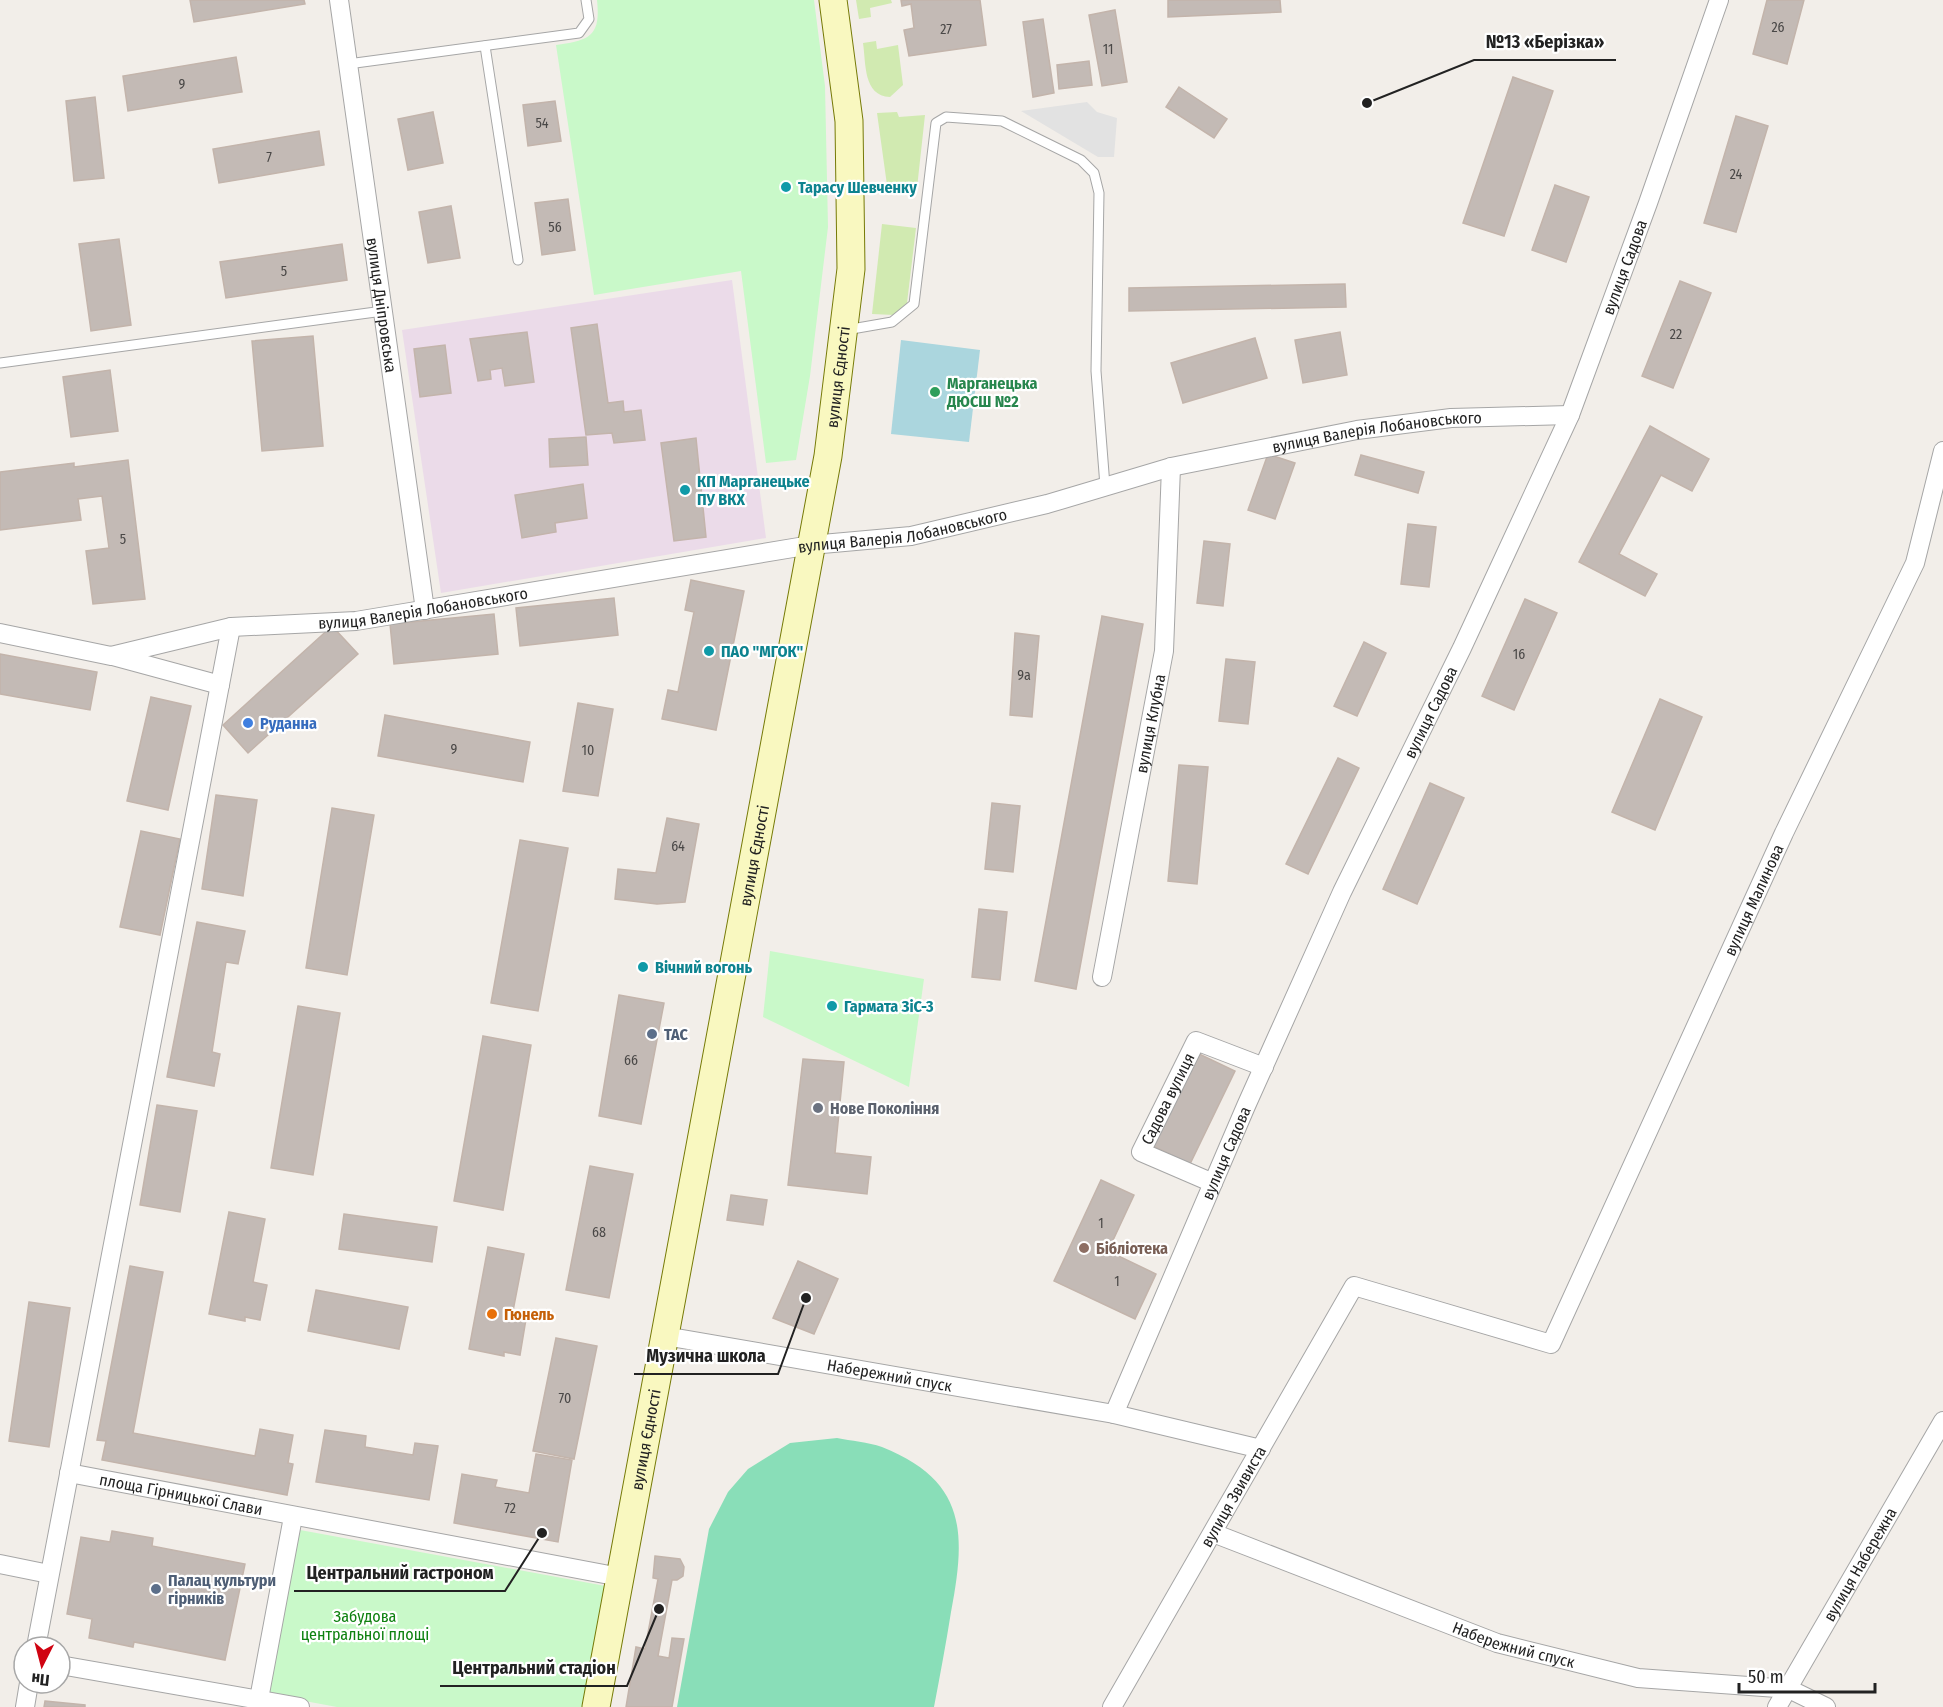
<svg xmlns="http://www.w3.org/2000/svg" width="1943" height="1707" viewBox="0 0 1943 1707" font-family="'Fira Sans Condensed',sans-serif">
  <style>
    .industrial { fill: #ebdbe9 }
    .grass { fill: #d1eab1 }
    .park { fill: #c9f9c9 }
    .pitch { fill: #89deb8 }
    .parking { fill: #e2e2e2 }
    .water { fill: #abd6de }
    .building { fill: #c3bab5; stroke: #c3b4ab; stroke-width: 1.5 }
    .lines { fill: none; stroke-linecap: round; stroke-linejoin: round }
    .lane-casing { stroke: #a6a6a6; stroke-width: 11 }
    .street-casing { stroke: #a6a6a6; stroke-width: 20 }
    .secondary-casing { stroke: #767a07; stroke-width: 29 }
    .lane { stroke: #fff; stroke-width: 9 }
    .street { stroke: #fff; stroke-width: 18 }
    .secondary { stroke: #f9f8c0; stroke-width: 27 }
    .culture-dot { fill: #0f9aa8; stroke: #fff; stroke-width: 2 }
    .leisure-dot { fill: #2e9e5b; stroke: #fff; stroke-width: 2 }
    .shop-dot { fill: #3f7fe0; stroke: #fff; stroke-width: 2 }
    .service-dot { fill: #5c6f8a; stroke: #fff; stroke-width: 2 }
    .worship-dot { fill: #6b7280; stroke: #fff; stroke-width: 2 }
    .education-dot { fill: #8d6e63; stroke: #fff; stroke-width: 2 }
    .food-dot { fill: #e8710a; stroke: #fff; stroke-width: 2 }
    .labels { text-anchor: middle; dominant-baseline: central; stroke-width: 4.5; stroke-linejoin: round; paint-order: stroke }
    .number-label { font-size: 14px; fill: #4a4847 }
    .culture-label { font-size: 16px; font-weight: bold; fill: #0d838f; stroke: #fff; text-anchor: start }
    .street-label { font-size: 16px; fill: #222; stroke: #fff }
    .leisure-label { font-size: 16px; font-weight: bold; fill: #27864d; stroke: #fff; text-anchor: start }
    .shop-label { font-size: 16px; font-weight: bold; fill: #366cbe; stroke: #fff; text-anchor: start }
    .service-label { font-size: 16px; font-weight: bold; fill: #4e5e75; stroke: #fff; text-anchor: start }
    .worship-label { font-size: 16px; font-weight: bold; fill: #5b616d; stroke: #fff; text-anchor: start }
    .education-label { font-size: 16px; font-weight: bold; fill: #785e54; stroke: #fff; text-anchor: start }
    .food-label { font-size: 16px; font-weight: bold; fill: #c56008; stroke: #fff; text-anchor: start }
    .park-label { font-size: 16px; fill: #0e8110; stroke: #fff }
    .leader { fill: none; stroke: #222; stroke-width: 2 }
    .callout-dot { fill: #222; stroke: #fff; stroke-width: 2 }
    .callout-label { font-size: 18px; text-anchor: middle; font-weight: bold; fill: #222; stroke: #fff; stroke-width: 4.5; stroke-linejoin: round; paint-order: stroke }
  </style>
  <rect width="100%" height="100%" fill="#f2eee9"/>
  <polygon class="industrial" points="732,280 766,538 441,593 402,330"/>
  <g class="grass">
    <polygon points="856,0 891,0 892,3 870,8 871,17 859,19"/>
    <path d="M876 41 877 49 898 45 903 85 890 97C863 96 866 63 863 43Z"/>
    <polygon points="897,112 899,117 925,115 917,188 887,185 877,113"/>
    <polygon points="882,224 916,228 907,303 894,315 872,314"/>
  </g>
  <g class="park">
    <path d="M597 0H814L825 86 828 227 810 376 796 460 766 463 741 271 594 295 556 45C589 40 601 37 597 0Z"/>
    <polygon points="770,951 924,979 909,1087 763,1017"/>
    <polygon points="300,1530 611,1587 586,1707 337,1707 267,1694"/>
  </g>
  <path class="pitch" d="M837 1438C851 1441 868 1442 882 1447 967 1481 966 1533 951 1612 946 1644 940 1675 934 1707H677L709 1529 728 1492 748 1469 790 1443Z"/>
  <polygon class="parking" points="1087,102 1097,112 1117,118 1114,157 1098,157 1021,111"/>
  <polygon class="water" points="901,340 980,350 969,442 891,434"/>
  <g class="building">
    <polygon points="190,0 304,0 305,4 194,22"/>
    <polygon points="901,0 980,0 986,45 909,56 904,30 914,28 911,4 902,6"/>
    <polygon points="1168,0 1280,0 1281,12 1168,17"/>
    <polygon points="1767,0 1804,0 1787,64 1753,54"/>
    <polygon points="1115,10 1127,82 1102,86 1089,15"/>
    <polygon points="1043,19 1054,93 1033,97 1023,22"/>
    <polygon points="236,57 242,92 128,111 123,76"/>
    <polygon points="1089,61 1092,85 1059,89 1057,65"/>
    <polygon points="1513,77 1553,91 1504,236 1463,223"/>
    <polygon points="1179,87 1227,119 1214,138 1166,107"/>
    <polygon points="95,97 104,178 74,181 66,101"/>
    <polygon points="555,101 561,141 528,146 523,105"/>
    <polygon points="433,112 443,163 408,170 398,119"/>
    <polygon points="1736,116 1768,126 1736,232 1704,223"/>
    <polygon points="319,131 324,165 219,183 213,149"/>
    <polygon points="1555,185 1589,197 1566,262 1532,250"/>
    <polygon points="568,199 575,250 542,255 535,203"/>
    <polygon points="451,206 460,258 428,263 419,212"/>
    <polygon points="119,239 131,325 91,331 79,244"/>
    <polygon points="342,244 347,280 226,298 220,262"/>
    <polygon points="1680,281 1711,293 1673,388 1642,376"/>
    <polygon points="1345,284 1346,307 1129,311 1129,288"/>
    <polygon points="597,324 608,403 623,401 624,412 641,410 645,440 614,443 612,433 586,435 571,328"/>
    <polygon points="527,332 534,382 505,386 502,368 490,370 491,379 478,381 470,339"/>
    <polygon points="1340,332 1347,375 1303,383 1295,340"/>
    <polygon points="313,336 323,446 262,451 252,341"/>
    <polygon points="1255,338 1267,378 1183,403 1171,363"/>
    <polygon points="445,345 451,393 420,397 414,349"/>
    <polygon points="110,370 118,431 71,437 63,377"/>
    <polygon points="1650,426 1709,459 1692,491 1661,475 1619,554 1657,574 1645,596 1579,562"/>
    <polygon points="586,437 588,465 550,467 549,439"/>
    <polygon points="696,438 706,537 674,541 661,443"/>
    <polygon points="1268,454 1295,463 1275,519 1248,510"/>
    <polygon points="1361,455 1424,472 1418,493 1355,475"/>
    <polygon points="128,460 145,599 93,604 86,551 109,548 102,496 78,499 81,520 0,530 0,472 74,463 74,467"/>
    <polygon points="583,484 587,518 555,523 556,532 522,538 515,495"/>
    <polygon points="1408,524 1436,527 1429,587 1401,584"/>
    <polygon points="1204,541 1230,544 1223,606 1197,603"/>
    <polygon points="691,580 744,591 716,730 662,719 668,690 678,692 694,612 685,610"/>
    <polygon points="614,598 618,635 520,646 516,608"/>
    <polygon points="1525,599 1557,613 1514,710 1482,696"/>
    <polygon points="494,614 498,654 394,664 390,624"/>
    <polygon points="1102,616 1143,624 1076,989 1035,981"/>
    <polygon points="332,626 358,654 248,753 223,725"/>
    <polygon points="1015,633 1039,636 1032,717 1010,715"/>
    <polygon points="1364,642 1386,653 1357,716 1334,706"/>
    <polygon points="0,654 97,672 90,710 0,694"/>
    <polygon points="1226,659 1255,662 1248,724 1219,721"/>
    <polygon points="151,697 191,706 168,810 127,801"/>
    <polygon points="1660,699 1702,717 1655,830 1612,812"/>
    <polygon points="578,703 613,709 598,796 563,791"/>
    <polygon points="385,715 530,742 523,782 378,756"/>
    <polygon points="1338,758 1359,768 1308,874 1286,864"/>
    <polygon points="1179,765 1208,767 1197,884 1168,881"/>
    <polygon points="1430,783 1464,798 1417,904 1383,889"/>
    <polygon points="216,795 257,800 243,896 202,889"/>
    <polygon points="992,803 1020,806 1013,872 985,869"/>
    <polygon points="332,808 374,815 347,975 306,968"/>
    <polygon points="667,818 699,824 685,902 657,904 615,899 618,869 656,873"/>
    <polygon points="141,831 180,839 160,935 120,927"/>
    <polygon points="520,840 568,848 538,1011 491,1003"/>
    <polygon points="979,909 1007,912 1000,980 972,977"/>
    <polygon points="197,922 245,931 238,964 226,962 212,1052 220,1054 214,1086 167,1077"/>
    <polygon points="619,995 664,1003 641,1124 599,1116"/>
    <polygon points="298,1006 340,1013 313,1175 271,1168"/>
    <polygon points="483,1036 531,1045 503,1210 454,1201"/>
    <polygon points="1197,1053 1235,1071 1190,1164 1153,1146"/>
    <polygon points="803,1059 844,1062 835,1153 871,1157 867,1194 788,1185"/>
    <polygon points="157,1105 197,1111 180,1212 140,1205"/>
    <polygon points="590,1166 633,1174 609,1298 566,1290"/>
    <polygon points="1101,1180 1134,1195 1108,1251 1156,1274 1135,1319 1054,1281"/>
    <polygon points="731,1195 767,1200 763,1225 727,1220"/>
    <polygon points="229,1212 265,1219 253,1282 267,1285 260,1320 245,1317 245,1321 209,1314"/>
    <polygon points="344,1214 437,1227 432,1262 339,1249"/>
    <polygon points="488,1247 524,1254 512,1316 526,1319 520,1355 504,1352 504,1356 469,1349"/>
    <polygon points="798,1261 838,1279 814,1334 773,1318"/>
    <polygon points="130,1266 163,1272 133,1433 255,1456 260,1429 293,1435 288,1463 293,1464 287,1495 102,1460 106,1441 97,1440"/>
    <polygon points="316,1290 408,1307 399,1349 308,1331"/>
    <polygon points="29,1302 70,1308 49,1447 9,1441"/>
    <polygon points="556,1338 597,1346 574,1459 533,1451"/>
    <polygon points="325,1430 366,1436 365,1447 413,1455 415,1443 438,1446 429,1500 316,1482"/>
    <polygon points="536,1454 572,1460 558,1542 454,1523 462,1474 497,1480 495,1487 529,1493"/>
    <polygon points="112,1531 153,1538 152,1546 245,1564 225,1660 134,1642 133,1647 89,1638 92,1619 67,1614 81,1537 110,1542"/>
    <polygon points="655,1556 680,1559 684,1567 683,1576 677,1580 672,1580 658,1656 669,1658 672,1638 684,1639 672,1707 626,1707 636,1647 645,1649 658,1579 653,1578"/>
    <polygon points="45,1701 85,1705 85,1707 44,1707"/>
  </g>
  <g class="lines">
    <g class="lane-casing">
      <g id="lane">
        <polyline points="485,46 518,260"/>
        <polyline points="348,64 579,33 589,19 586,0"/>
        <polyline points="846,330 892,322 914,304 936,123 946,117 1002,121 1081,160 1094,173 1099,193 1096,371 1105,486"/>
        <polyline points="0,363 383,311"/>
      </g>
    </g>
    <g class="street-casing">
      <g id="street">
        <path id="s1" d="M339 0 425 610"/>
        <path id="s2" d="M0 633 111 656 231 627 356 621 811 545 911 536 1047 504 1171 467 1357 430 1451 418 1570 415"/>
        <polyline points="113,656 220,685"/>
        <path id="s3" d="M1102 977 1164 651 1171 467"/>
        <path id="s4" d="M1213 1183 1141 1152 1196 1041 1264 1067"/>
        <path id="s5" d="M665 1336 1114 1414 1261 1449"/>
        <path id="s6" d="M1114 1414 1246 1106 1342 892 1462 648 1570 415 1648 203 1719 0"/>
        <path id="s7" d="M69 1473 620 1577"/>
        <path id="s8" d="M1213 1533 1497 1643 1638 1678 1789 1689 1826 1707"/>
        <polyline points="0,1564 49,1574"/>
        <polyline points="36,1647 231,627"/>
        <polyline points="60,1665 300,1707"/>
        <polyline points="259,1699 293,1517"/>
        <polyline points="25,1707 29,1683"/>
        <path id="s9" d="M1112 1707 1354 1286 1551 1344 1784 833 1915 563 1943 451"/>
        <path id="s10" d="M1777 1707 1943 1421"/>
      </g>
    </g>
    <g class="secondary-casing">
      <g id="secondary">
        <path id="s11" d="M596 1707 828 456 851 269 849 121 833 0"/>
      </g>
    </g>
    <use href="#lane" class="lane"/>
    <use href="#street" class="street"/>
    <use href="#secondary" class="secondary"/>
  </g>
  <g class="culture-dot">
    <circle cx="786" cy="187" r="6"/>
    <circle cx="685" cy="490" r="6"/>
    <circle cx="709" cy="651" r="6"/>
    <circle cx="643" cy="967" r="6"/>
    <circle cx="832" cy="1006" r="6"/>
  </g>
  <circle class="leisure-dot" cx="935" cy="392" r="6"/>
  <circle class="shop-dot" cx="248" cy="723" r="6"/>
  <g class="service-dot">
    <circle cx="652" cy="1034" r="6"/>
    <circle cx="156" cy="1589" r="6"/>
  </g>
  <circle class="worship-dot" cx="818" cy="1108" r="6"/>
  <circle class="education-dot" cx="1084" cy="1248" r="6"/>
  <circle class="food-dot" cx="492" cy="1314" r="6"/>
  <g class="labels">
    <g class="number-label">
      <text x="1778" y="27">26</text>
      <text x="946" y="29">27</text>
      <text x="1108" y="49">11</text>
      <text x="182" y="84">9</text>
      <text x="542" y="123">54</text>
      <text x="269" y="157">7</text>
      <text x="1736" y="174">24</text>
      <text x="555" y="227">56</text>
      <text x="284" y="271">5</text>
      <text x="1676" y="334">22</text>
      <text x="123" y="539">5</text>
      <text x="1519" y="654">16</text>
      <text x="1024" y="675">9а</text>
      <text x="454" y="749">9</text>
      <text x="588" y="750">10</text>
      <text x="678" y="846">64</text>
      <text x="631" y="1060">66</text>
      <text x="1101" y="1223">1</text>
      <text x="599" y="1232">68</text>
      <text x="1117" y="1281">1</text>
      <text x="565" y="1398">70</text>
      <text x="510" y="1508">72</text>
    </g>
    <g class="culture-label">
      <text x="798" y="187">Тарасу Шевченку</text>
      <text x="697" y="481">КП Марганецьке<tspan x="697" dy="18">ПУ ВКХ</tspan></text>
      <text x="721" y="651">ПАО "МГОК"</text>
      <text x="655" y="967">Вічний вогонь</text>
      <text x="844" y="1006">Гармата ЗіС-3</text>
    </g>
    <g class="street-label">
      <text stroke="none"><textPath href="#s6" startOffset="1256">вулиця Садова</textPath></text>
      <text stroke="none"><textPath href="#s1" startOffset="308">вулиця Дніпровська</textPath></text>
      <text stroke="none"><textPath href="#s11" startOffset="1352">вулиця Єдності</textPath></text>
      <text stroke="none"><textPath href="#s2" startOffset="1402">вулиця Валерія Лобановського</textPath></text>
      <text stroke="none"><textPath href="#s2" startOffset="916">вулиця Валерія Лобановського</textPath></text>
      <text stroke="none"><textPath href="#s2" startOffset="430">вулиця Валерія Лобановського</textPath></text>
      <text stroke="none"><textPath href="#s6" startOffset="770">вулиця Садова</textPath></text>
      <text stroke="none"><textPath href="#s3" startOffset="258">вулиця Клубна</textPath></text>
      <text stroke="none"><textPath href="#s11" startOffset="866">вулиця Єдності</textPath></text>
      <text stroke="none"><textPath href="#s9" startOffset="1179">вулиця Малинова</textPath></text>
      <text stroke="none"><textPath href="#s4" startOffset="138">Садова вулиця</textPath></text>
      <text stroke="none"><textPath href="#s6" startOffset="284">вулиця Садова</textPath></text>
      <text stroke="none"><textPath href="#s5" startOffset="228">Набережний спуск</textPath></text>
      <text stroke="none"><textPath href="#s11" startOffset="272">вулиця Єдності</textPath></text>
      <text stroke="none"><textPath href="#s7" startOffset="114">площа Гірницької Слави</textPath></text>
      <text stroke="none"><textPath href="#s9" startOffset="243">вулиця Звивиста</textPath></text>
      <text stroke="none"><textPath href="#s10" startOffset="165">вулиця Набережна</textPath></text>
      <text stroke="none"><textPath href="#s8" startOffset="321">Набережний спуск</textPath></text>
    </g>
    <g class="leisure-label">
      <text x="947" y="383">Марганецька<tspan x="947" dy="18">ДЮСШ №2</tspan></text>
    </g>
    <g class="shop-label">
      <text x="260" y="723">Руданна</text>
    </g>
    <g class="service-label">
      <text x="664" y="1034">ТАС</text>
      <text x="168" y="1580">Палац культури<tspan x="168" dy="18">гірників</tspan></text>
    </g>
    <g class="worship-label">
      <text x="830" y="1108">Нове Покоління</text>
    </g>
    <g class="education-label">
      <text x="1096" y="1248">Бібліотека</text>
    </g>
    <g class="food-label">
      <text x="504" y="1314">Гюнель</text>
    </g>
    <g class="park-label">
      <text x="365" y="1616">Забудова<tspan x="365" dy="18">центральної площі</tspan></text>
    </g>
  </g>
  <path class="leader" d="M1367 103L1474 60H1616M806 1298L778 1374H634M542 1533L505 1591H294M659 1609L627 1686H440"/>
  <g class="callout-dot">
    <circle cx="1367" cy="103" r="6"/>
    <circle cx="806" cy="1298" r="6"/>
    <circle cx="542" cy="1533" r="6"/>
    <circle cx="659" cy="1609" r="6"/>
  </g>
  <g class="callout-label">
    <text x="1545" y="48">№13 «Берізка»</text>
    <text x="706" y="1362">Музична школа</text>
    <text x="400" y="1579">Центральний гастроном</text>
    <text x="534" y="1674">Центральний стадіон</text>
  </g>
  <g transform="translate(42 1665) rotate(186)"><circle r="28" fill="#ffffff" stroke="#a7a7a7" stroke-width="1.5"/>
  <path d="M0-4.5L10 22L0 15L-10 22Z" fill="#d00412"/>
  <text y="-9" font-size="16" font-weight="bold" text-anchor="middle" fill="#222222">Пн</text>
  </g>
  <path d="M1739 1683v9h136v-9" fill="none" stroke="#222222" stroke-width="3"/>
  <text x="1748" y="1683" font-size="18" fill="#222222" stroke="#ffffff" stroke-width="4.5" paint-order="stroke">50 m</text>
</svg>
